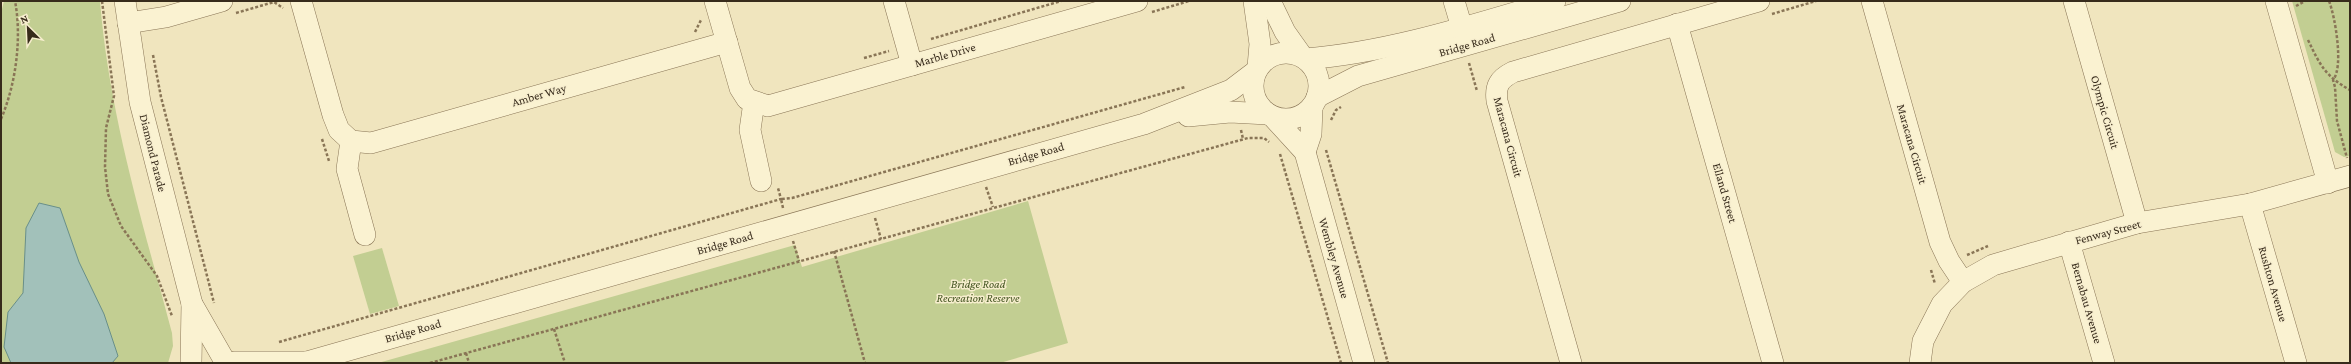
<svg xmlns="http://www.w3.org/2000/svg" width="2351" height="364" viewBox="0 0 2351 364" font-family="'Crimson Pro',serif">
  <style>
    .green { fill: #c2ce92 }
    .water { fill: #a2c1ba; stroke: #698f89 }
    .lines { fill: none; stroke-linecap: round; stroke-linejoin: round }
    .minor-casing { stroke: #897556; stroke-width: 22 }
    .path { stroke: #897556; stroke-width: 2.5; stroke-dasharray: 3 2; stroke-linecap: butt }
    .minor { stroke: #faf2d1; stroke-width: 21 }
    .labels { text-anchor: middle; dominant-baseline: central; stroke-width: 3; stroke-linejoin: round; paint-order: stroke }
    .street-label { font-size: 12px; fill: #372b1b; stroke: #f7eece }
    .park-label { font-size: 12px; font-style: italic; fill: #445521; stroke: #f7eece }
  </style>
  <rect width="100%" height="100%" fill="#f0e5be"/>
  <g class="green">
    <path d="M4 1H100C109 114 143 224 172 333L173 346 168 363H1V13Z"/>
    <polygon points="2292,1 2350,1 2350,156 2344,157 2335,152"/>
    <polygon points="1028,201 1068,343 1000,363 378,363 795,245 802,267"/>
    <polygon points="382,248 399,306 370,314 353,256"/>
  </g>
  <polygon class="water" points="39,203 60,208 79,262 104,314 118,356 112,363 11,363 4,347 8,312 23,293 26,228"/>
  <g class="lines">
    <g class="minor-casing">
      <g id="minor">
        <polyline points="125,1 140,102 192,304 223,358"/>
        <polyline points="301,1 333,115 339,130 351,141 371,143 727,42"/>
        <polyline points="715,1 740,88 747,99 768,106 1137,1"/>
        <polyline points="894,1 912,65"/>
        <polyline points="1254,1 1260,44 1258,67"/>
        <polyline points="1270,1 1285,32 1302,56"/>
        <polyline points="1454,1 1462,28"/>
        <polyline points="1872,1 1940,242 1949,261 1963,282"/>
        <polyline points="2074,1 2137,223"/>
        <polyline points="2276,1 2328,183"/>
        <polyline points="128,23 166,17 222,1"/>
        <polyline points="1677,24 1773,363"/>
        <circle cx="1286" cy="86" r="33"/>
        <path d="M1306 59C1391 52 1473 25 1555 1"/>
        <polyline points="1317,97 1358,76 1620,1"/>
        <polyline points="754,102 750,130 761,181"/>
        <polyline points="1188,116 1230,112 1268,114"/>
        <polyline points="1273,117 1305,152 1364,363"/>
        <polyline points="351,141 347,169 365,235"/>
        <polyline points="1305,152 1311,134 1312,107"/>
        <polyline points="2250,204 2296,363"/>
        <polyline points="2069,242 2104,363"/>
        <polyline points="234,362 305,362"/>
        <polyline points="191,363 192,304"/>
        <polyline points="303,363 1144,124 1231,90 1256,71"/>
        <path d="M1571 363 1497 101C1495 86 1499 79 1513 72L1759 1"/>
        <polyline points="1920,363 1923,341 1942,304 1963,282 1993,265 2137,223 2250,204 2350,176"/>
      </g>
    </g>
    <g class="path">
      <polyline points="102,1 114,96 106,128 105,167 108,194 121,226 157,276 172,316"/>
      <path d="M2329 1C2335 16 2344 67 2333 80L2335 87 2337 121 2347 158"/>
      <polyline points="2296,6 2305,1"/>
      <polyline points="1152,12 1189,1"/>
      <polyline points="236,13 274,2 283,8"/>
      <polyline points="1772,14 1816,1"/>
      <polyline points="695,32 701,20"/>
      <polyline points="931,39 1061,1"/>
      <path d="M2308 40C2320 65 2325 76 2350 90"/>
      <polyline points="153,55 161,97 214,303"/>
      <polyline points="864,58 889,51"/>
      <polyline points="1469,63 1477,91"/>
      <path d="M1 119C16 84 22 38 15 1"/>
      <polyline points="1331,120 1336,110 1341,107"/>
      <polyline points="1241,130 1243,139"/>
      <polyline points="322,139 329,161"/>
      <polyline points="1326,150 1388,363"/>
      <polyline points="1280,154 1341,363"/>
      <polyline points="986,187 993,207"/>
      <polyline points="783,208 781,199 792,198 1185,87"/>
      <polyline points="875,218 881,239"/>
      <polyline points="793,241 799,261"/>
      <polyline points="834,251 865,363"/>
      <polyline points="1967,255 1988,246"/>
      <polyline points="1931,270 1935,284"/>
      <polyline points="554,329 565,363"/>
      <polyline points="279,342 781,199 778,188"/>
      <polyline points="466,353 469,363"/>
      <polyline points="430,363 1248,138 1264,138 1269,142"/>
    </g>
    <use href="#minor" class="minor"/>
  </g>
  <g class="labels">
    <g class="street-label">
      <text transform="translate(1467 45) rotate(-16)">Bridge Road</text>
      <text transform="translate(945 55) rotate(-16)">Marble Drive</text>
      <text transform="translate(539 95) rotate(-16)">Amber Way</text>
      <text transform="translate(2105 112) rotate(74)">Olympic Circuit</text>
      <text transform="translate(1508 137) rotate(75)">Maracana Circuit</text>
      <text transform="translate(1912 144) rotate(74)">Maracana Circuit</text>
      <text transform="translate(153 153) rotate(76)">Diamond Parade</text>
      <text transform="translate(1036 154) rotate(-16)">Bridge Road</text>
      <text transform="translate(1725 193) rotate(74)">Elland Street</text>
      <text transform="translate(2108 232) rotate(-15)">Fenway Street</text>
      <text transform="translate(725 243) rotate(-16)">Bridge Road</text>
      <text transform="translate(1334 258) rotate(74)">Wembley Avenue</text>
      <text transform="translate(2273 284) rotate(74)">Rushton Avenue</text>
      <text transform="translate(2087 303) rotate(74)">Bernabau Avenue</text>
      <text transform="translate(413 331) rotate(-16)">Bridge Road</text>
    </g>
    <g class="park-label">
      <text x="978" y="284">Bridge Road<tspan x="978" dy="14">Recreation Reserve</tspan></text>
    </g>
  </g>
  <rect width="2351" height="364" fill="none" stroke="#372b1b" stroke-width="4"/>
  <g transform="translate(28 28) rotate(336)" stroke="#f7eece" stroke-width="3" paint-order="stroke">
  <path d="M0-3L7 15L0 10L-7 15Z" fill="#372b1b"/>
  <text y="-6" font-size="11" font-weight="bold" text-anchor="middle" fill="#372b1b">N</text>
  </g>
</svg>
